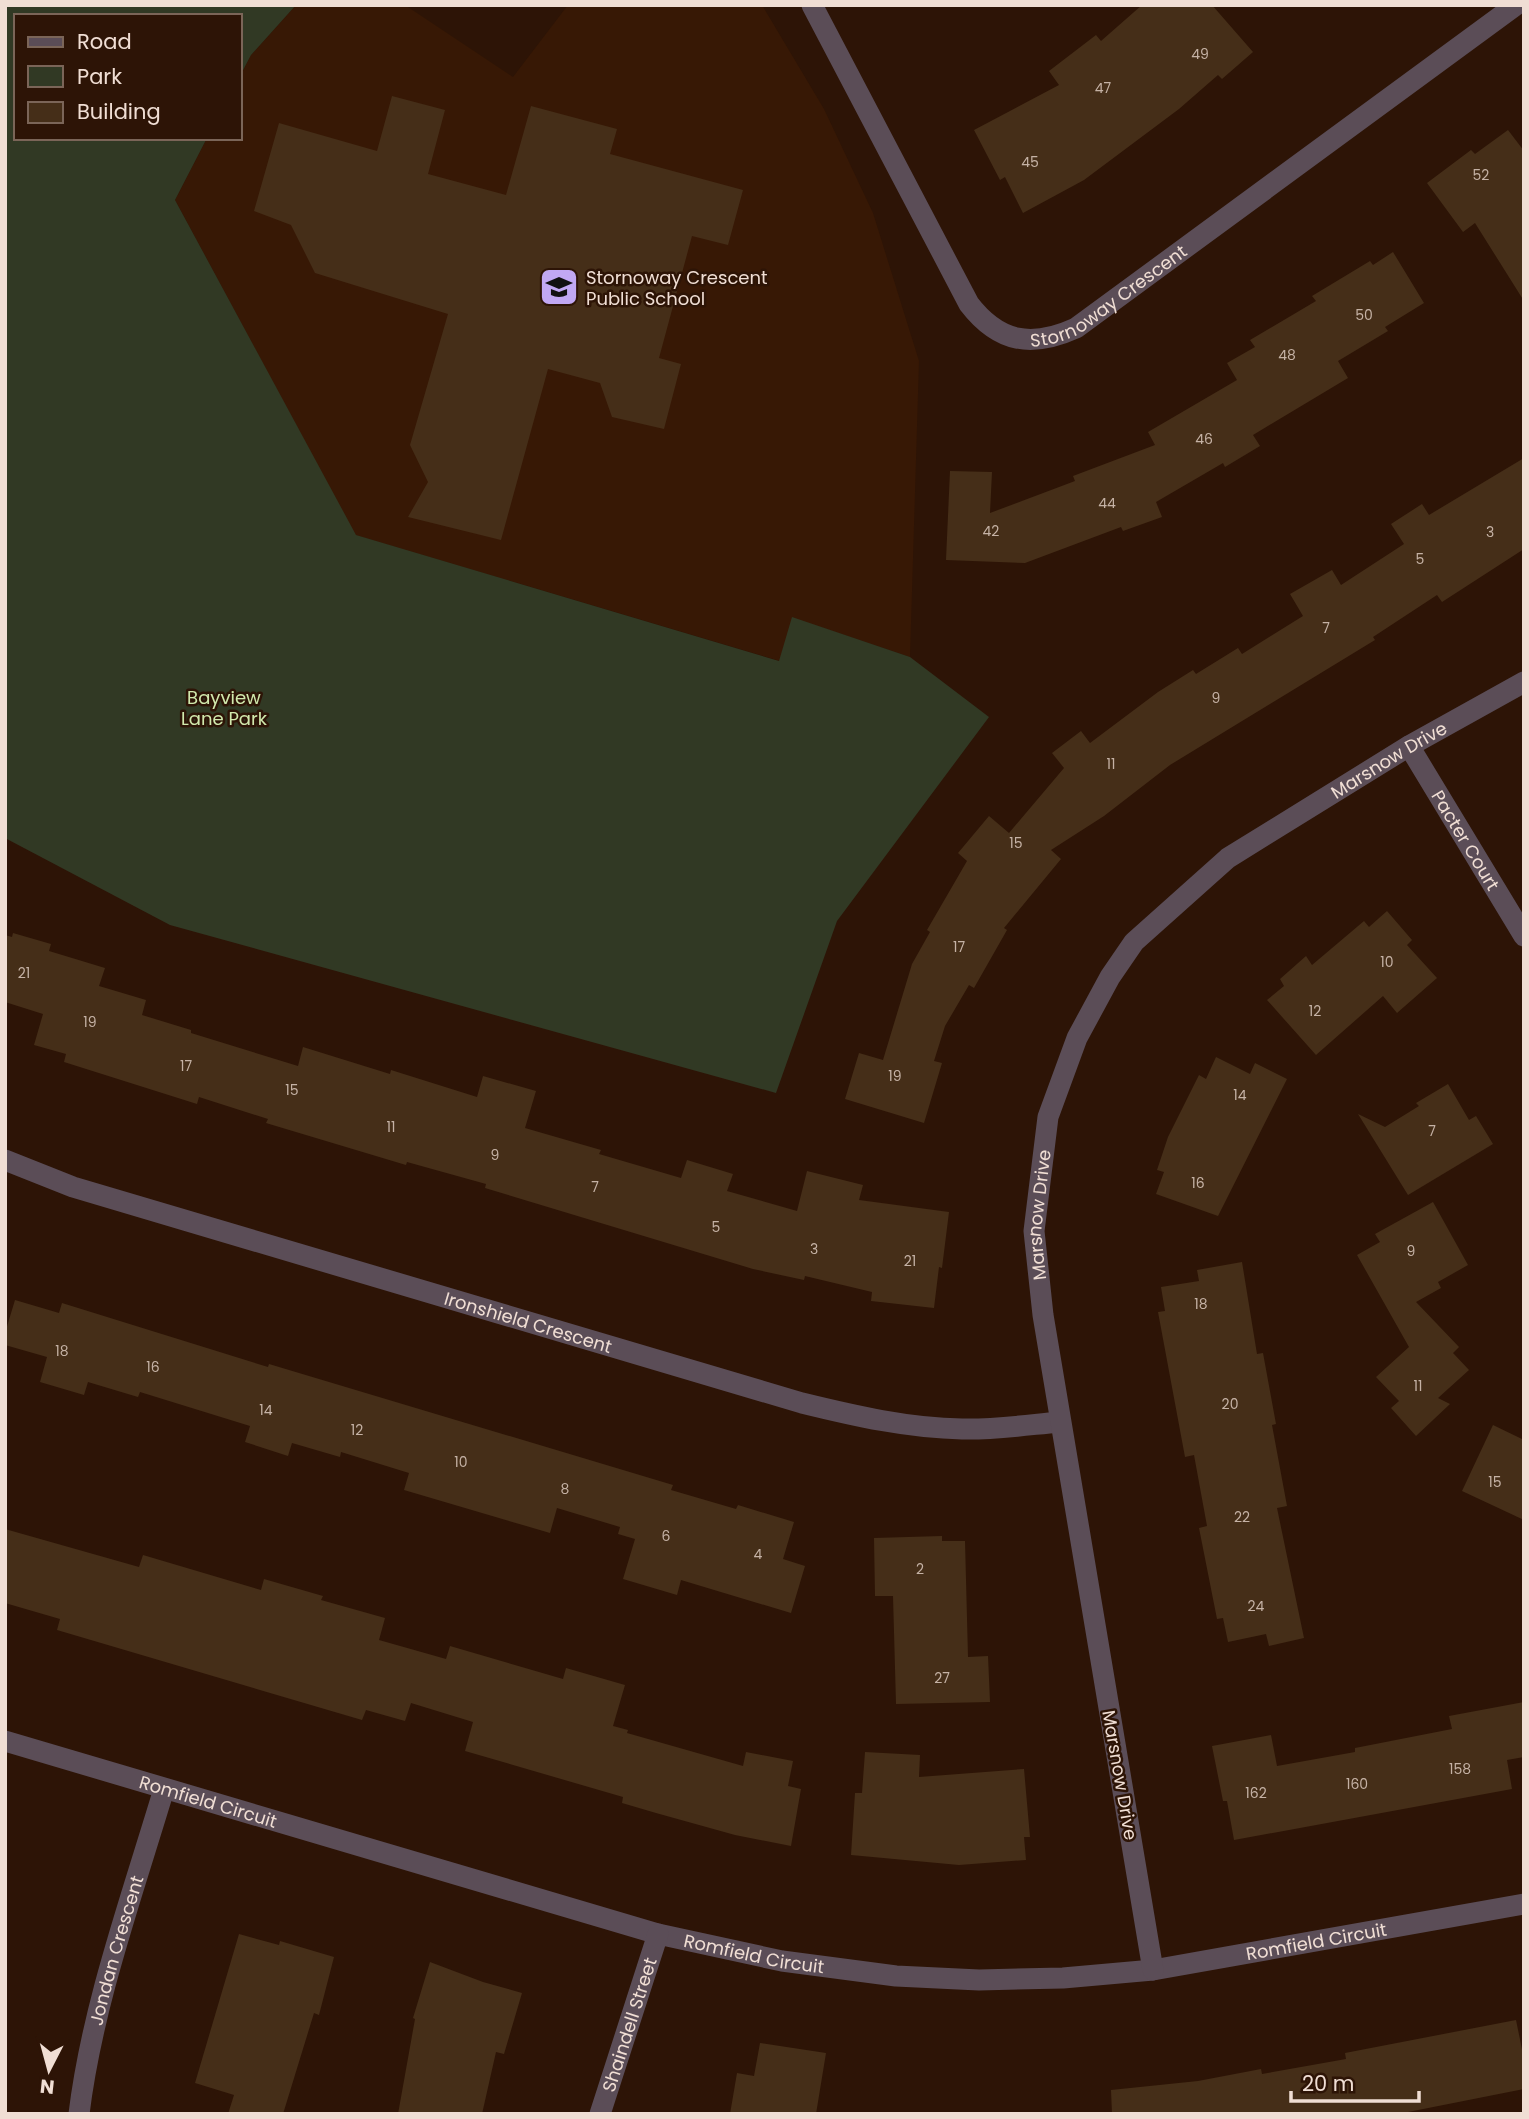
<svg xmlns="http://www.w3.org/2000/svg" width="1529" height="2119" viewBox="0 0 1529 2119" font-family="Poppins,sans-serif">
  <style>
    .built { fill: #371805 }
    .green { fill: #313924 }
    .building { fill: #452e18 }
    .lines { fill: none; stroke-linecap: round; stroke-linejoin: round }
    .street { stroke: #5b4d57; stroke-width: 21 }
    .labels { text-anchor: middle; dominant-baseline: central; stroke-width: 5; stroke-linejoin: round; paint-order: stroke }
    .number-label { font-size: 14px; fill: #c5b2a5 }
    .poi-label { font-size: 18px; fill: #f0ded4; stroke: #2d1406; text-anchor: start }
    .street-label { font-size: 18px; fill: #f0ded4; stroke: #2d1406 }
    .park-label { font-size: 18px; fill: #d1e9ad; stroke: #2d1406 }
  </style>
  <rect width="100%" height="100%" fill="#2d1406"/>
  <polygon class="built" points="296,5 405,5 513,77 568,5 762,5 824,109 873,213 919,361 910,657 793,618 780,661 355,535 175,200 207,138 240,138 240,76 251,55"/>
  <polygon class="green" points="5,5 296,5 251,55 240,76 240,16 16,16 16,138 207,138 175,200 356,535 779,661 792,617 910,657 989,717 837,921 776,1093 170,925 5,838"/>
  <g class="building">
    <polygon points="1142,5 1212,5 1253,52 1222,79 1218,75 1179,109 1084,180 1023,213 1005,177 1000,180 974,130 1059,85 1049,71 1096,35 1101,41"/>
    <polygon points="392,96 445,110 428,174 506,195 531,106 617,129 610,154 743,190 728,245 692,236 659,358 681,364 664,429 612,417 600,383 548,369 501,540 408,517 428,482 410,445 448,314 315,273 291,225 254,211 279,123 377,151"/>
    <polygon points="1508,130 1524,151 1524,301 1475,223 1463,232 1427,183 1471,150 1475,154"/>
    <polygon points="1393,252 1424,303 1385,327 1388,331 1338,361 1348,378 1253,435 1260,446 1225,467 1223,463 1156,502 1162,517 1123,531 1121,527 1025,563 946,560 950,471 992,472 990,513 1075,481 1073,476 1155,445 1148,432 1237,380 1227,363 1255,347 1250,340 1316,301 1312,296 1370,261 1373,265"/>
    <polygon points="1524,458 1524,549 1442,602 1437,595 1373,637 1375,640 1170,765 1104,816 1051,850 1061,859 1004,928 1007,930 974,988 969,985 945,1026 934,1061 942,1063 924,1123 845,1099 859,1053 883,1060 912,964 930,932 927,930 967,861 958,853 989,816 1009,833 1064,768 1052,753 1081,731 1090,743 1158,692 1193,670 1196,674 1238,648 1242,654 1303,616 1290,594 1332,570 1341,585 1404,544 1391,524 1422,504 1429,515"/>
    <polygon points="1387,911 1412,940 1407,945 1437,978 1397,1013 1383,996 1316,1055 1267,1000 1284,986 1280,979 1306,956 1312,965 1364,921 1369,927"/>
    <polygon points="13,933 51,944 49,951 105,968 99,986 146,1000 142,1015 191,1030 191,1033 298,1066 303,1047 390,1074 391,1070 477,1097 483,1076 536,1091 525,1128 601,1150 599,1154 681,1178 687,1160 733,1174 727,1191 797,1211 807,1171 863,1185 859,1200 949,1212 942,1268 939,1267 934,1308 871,1301 872,1292 805,1276 804,1280 753,1269 485,1188 486,1184 407,1162 406,1165 266,1123 268,1119 199,1097 197,1104 64,1062 66,1054 34,1045 43,1014 5,1002 5,935 12,937"/>
    <polygon points="1216,1057 1250,1074 1255,1063 1287,1079 1218,1216 1156,1194 1164,1172 1157,1170 1168,1137 1199,1075 1206,1079"/>
    <polygon points="1448,1084 1469,1120 1476,1116 1493,1144 1408,1195 1358,1114 1385,1127 1419,1106 1416,1103"/>
    <polygon points="1433,1202 1468,1265 1438,1282 1441,1288 1416,1302 1459,1347 1453,1353 1469,1370 1438,1398 1450,1404 1416,1436 1391,1408 1399,1401 1376,1377 1409,1347 1357,1255 1380,1242 1375,1234"/>
    <polygon points="1242,1262 1257,1354 1263,1353 1276,1424 1272,1425 1287,1506 1277,1508 1304,1638 1269,1646 1266,1634 1228,1642 1223,1618 1217,1619 1199,1528 1207,1526 1194,1455 1185,1457 1158,1312 1165,1311 1161,1287 1199,1281 1197,1270"/>
    <polygon points="15,1300 59,1313 62,1303 268,1367 269,1364 673,1485 671,1490 736,1509 738,1505 794,1522 783,1559 805,1566 791,1613 681,1580 677,1595 623,1579 635,1539 618,1534 620,1527 557,1508 550,1533 404,1490 409,1473 341,1452 340,1457 292,1443 288,1456 245,1442 250,1426 140,1392 138,1397 88,1382 84,1395 40,1382 47,1357 5,1345 5,1333"/>
    <polygon points="1493,1425 1524,1440 1524,1520 1462,1491"/>
    <polygon points="5,1529 139,1567 143,1555 261,1590 264,1579 323,1596 321,1600 385,1618 379,1640 446,1659 450,1646 563,1679 566,1668 625,1685 613,1726 628,1730 627,1733 743,1766 746,1752 793,1761 788,1786 801,1789 791,1846 735,1835 656,1813 622,1803 623,1797 465,1751 473,1722 411,1703 405,1721 366,1710 362,1720 57,1630 60,1619 5,1603"/>
    <polygon points="942,1536 942,1541 965,1541 968,1657 988,1656 990,1702 896,1704 893,1596 875,1596 874,1538"/>
    <polygon points="1524,1702 1524,1757 1507,1760 1512,1789 1234,1840 1227,1801 1223,1801 1212,1746 1271,1735 1277,1766 1355,1752 1355,1748 1452,1729 1449,1716"/>
    <polygon points="865,1752 920,1755 919,1777 1024,1769 1030,1837 1024,1837 1026,1860 959,1865 851,1855 855,1793 862,1793"/>
    <polygon points="239,1934 279,1945 280,1941 334,1957 319,2015 314,2013 283,2114 228,2114 234,2095 195,2083"/>
    <polygon points="430,1962 483,1982 522,1993 504,2054 496,2052 482,2114 398,2114 415,2019 413,2018"/>
    <polygon points="1516,2020 1524,2059 1524,2089 1398,2114 1112,2114 1111,2090 1198,2081 1261,2069 1262,2074 1346,2059 1345,2053"/>
    <polygon points="760,2043 826,2053 816,2114 730,2114 737,2073 754,2076"/>
  </g>
  <g class="lines">
    <g class="street">
      <path id="s1" d="M812 5 969 304C999 343 1032 348 1076 328L1516 5"/>
      <path id="s2" d="M1409 746 1524 936"/>
      <path id="s3" d="M5 1160 73 1187 802 1403C855 1416 908 1428 962 1429 994 1430 1027 1425 1059 1422"/>
      <path id="s4" d="M5 1741 658 1934 782 1961 896 1976 979 1980 1063 1978 1153 1970 1524 1904"/>
      <path id="s5" d="M1153 1970 1043 1315 1034 1231 1048 1117 1077 1038 1110 977 1134 942 1228 858 1409 746 1524 682"/>
      <path id="s6" d="M79 2114C92 2006 133 1893 164 1789"/>
      <path id="s7" d="M600 2114 658 1934"/>
    </g>
  </g>
  <defs>
    <g id="school-square" transform="scale(2.0125)"><rect x="-9" y="-9" width="18" height="18" rx="4" fill="#c1a8f3" stroke="#2d1406"/><path d="M0-5L7-2L0 1L-7-2ZM-4 1L0 2.5L4 1V4Q0 6-4 4Z" fill="#111"/></g>
  </defs>
  <g fill-rule="evenodd">
    <use href="#school-square" x="559" y="287"/>
  </g>
  <g class="labels">
    <g class="number-label">
      <text x="1200" y="54">49</text>
      <text x="1103" y="88">47</text>
      <text x="1030" y="162">45</text>
      <text x="1481" y="175">52</text>
      <text x="1364" y="315">50</text>
      <text x="1287" y="355">48</text>
      <text x="1204" y="439">46</text>
      <text x="1107" y="503">44</text>
      <text x="991" y="531">42</text>
      <text x="1490" y="532">3</text>
      <text x="1420" y="559">5</text>
      <text x="1326" y="628">7</text>
      <text x="1216" y="698">9</text>
      <text x="1111" y="764">11</text>
      <text x="1016" y="843">15</text>
      <text x="959" y="947">17</text>
      <text x="1387" y="962">10</text>
      <text x="24" y="973">21</text>
      <text x="1315" y="1011">12</text>
      <text x="90" y="1022">19</text>
      <text x="186" y="1066">17</text>
      <text x="895" y="1076">19</text>
      <text x="292" y="1090">15</text>
      <text x="1240" y="1095">14</text>
      <text x="391" y="1127">11</text>
      <text x="1432" y="1131">7</text>
      <text x="495" y="1155">9</text>
      <text x="1198" y="1183">16</text>
      <text x="595" y="1187">7</text>
      <text x="716" y="1227">5</text>
      <text x="814" y="1249">3</text>
      <text x="1411" y="1251">9</text>
      <text x="910" y="1261">21</text>
      <text x="1201" y="1304">18</text>
      <text x="62" y="1351">18</text>
      <text x="153" y="1367">16</text>
      <text x="1418" y="1386">11</text>
      <text x="1230" y="1404">20</text>
      <text x="266" y="1410">14</text>
      <text x="357" y="1430">12</text>
      <text x="461" y="1462">10</text>
      <text x="1495" y="1482">15</text>
      <text x="565" y="1489">8</text>
      <text x="1242" y="1517">22</text>
      <text x="666" y="1536">6</text>
      <text x="758" y="1554">4</text>
      <text x="920" y="1569">2</text>
      <text x="1256" y="1606">24</text>
      <text x="942" y="1678">27</text>
      <text x="1460" y="1769">158</text>
      <text x="1357" y="1784">160</text>
      <text x="1256" y="1793">162</text>
    </g>
    <g class="poi-label">
      <text x="586" y="277">Stornoway Crescent<tspan x="586" dy="21">Public School</tspan></text>
    </g>
    <g class="street-label">
      <text stroke="none"><textPath href="#s1" startOffset="502">Stornoway Crescent</textPath></text>
      <text stroke="none"><textPath href="#s5" startOffset="1374">Marsnow Drive</textPath></text>
      <text stroke="none"><textPath href="#s2" startOffset="110">Pacter Court</textPath></text>
      <text stroke="none"><textPath href="#s5" startOffset="765">Marsnow Drive</textPath></text>
      <text stroke="none"><textPath href="#s3" startOffset="548">Ironshield Crescent</textPath></text>
      <text transform="translate(1120 1775) rotate(80)">Marsnow Drive</text>
      <text stroke="none"><textPath href="#s4" startOffset="212">Romfield Circuit</textPath></text>
      <text stroke="none"><textPath href="#s4" startOffset="1346">Romfield Circuit</textPath></text>
      <text stroke="none"><textPath href="#s6" startOffset="168">Jondan Crescent</textPath></text>
      <text stroke="none"><textPath href="#s4" startOffset="779">Romfield Circuit</textPath></text>
      <text stroke="none"><textPath href="#s7" startOffset="94">Shaindell Street</textPath></text>
    </g>
    <g class="park-label">
      <text x="224" y="697">Bayview<tspan x="224" dy="21">Lane Park</tspan></text>
    </g>
  </g>
  <rect width="1529" height="2119" fill="none" stroke="#f0ded4" stroke-width="14"/>
  <rect x="14" y="14" width="228" height="126" fill="#2d1406" stroke="#7b6558" stroke-width="2"/>
  <rect x="28" y="37" width="35" height="10" fill="#5b4d57" stroke="#7b6558" stroke-width="2"/>
  <text x="77" y="49" font-size="21" fill="#f0ded4">Road</text>
  <rect x="28" y="66" width="35" height="21" fill="#313924" stroke="#7b6558" stroke-width="2"/>
  <text x="77" y="84" font-size="21" fill="#f0ded4">Park</text>
  <rect x="28" y="102" width="35" height="21" fill="#452e18" stroke="#7b6558" stroke-width="2"/>
  <text x="77" y="119" font-size="21" fill="#f0ded4">Building</text>
  <g transform="translate(49 2070) rotate(186)" stroke="#2d1406" stroke-width="5" paint-order="stroke">
  <path d="M0-5L12 26L0 18L-12 26Z" fill="#f0ded4"/>
  <text y="-10" font-size="19" font-weight="bold" text-anchor="middle" fill="#f0ded4">N</text>
  </g>
  <path d="M1291 2091v10h128v-10" fill="none" stroke="#f0ded4" stroke-width="3.5"/>
  <text x="1302" y="2091" font-size="21" fill="#f0ded4" stroke="#2d1406" stroke-width="5" paint-order="stroke">20 m</text>
</svg>
